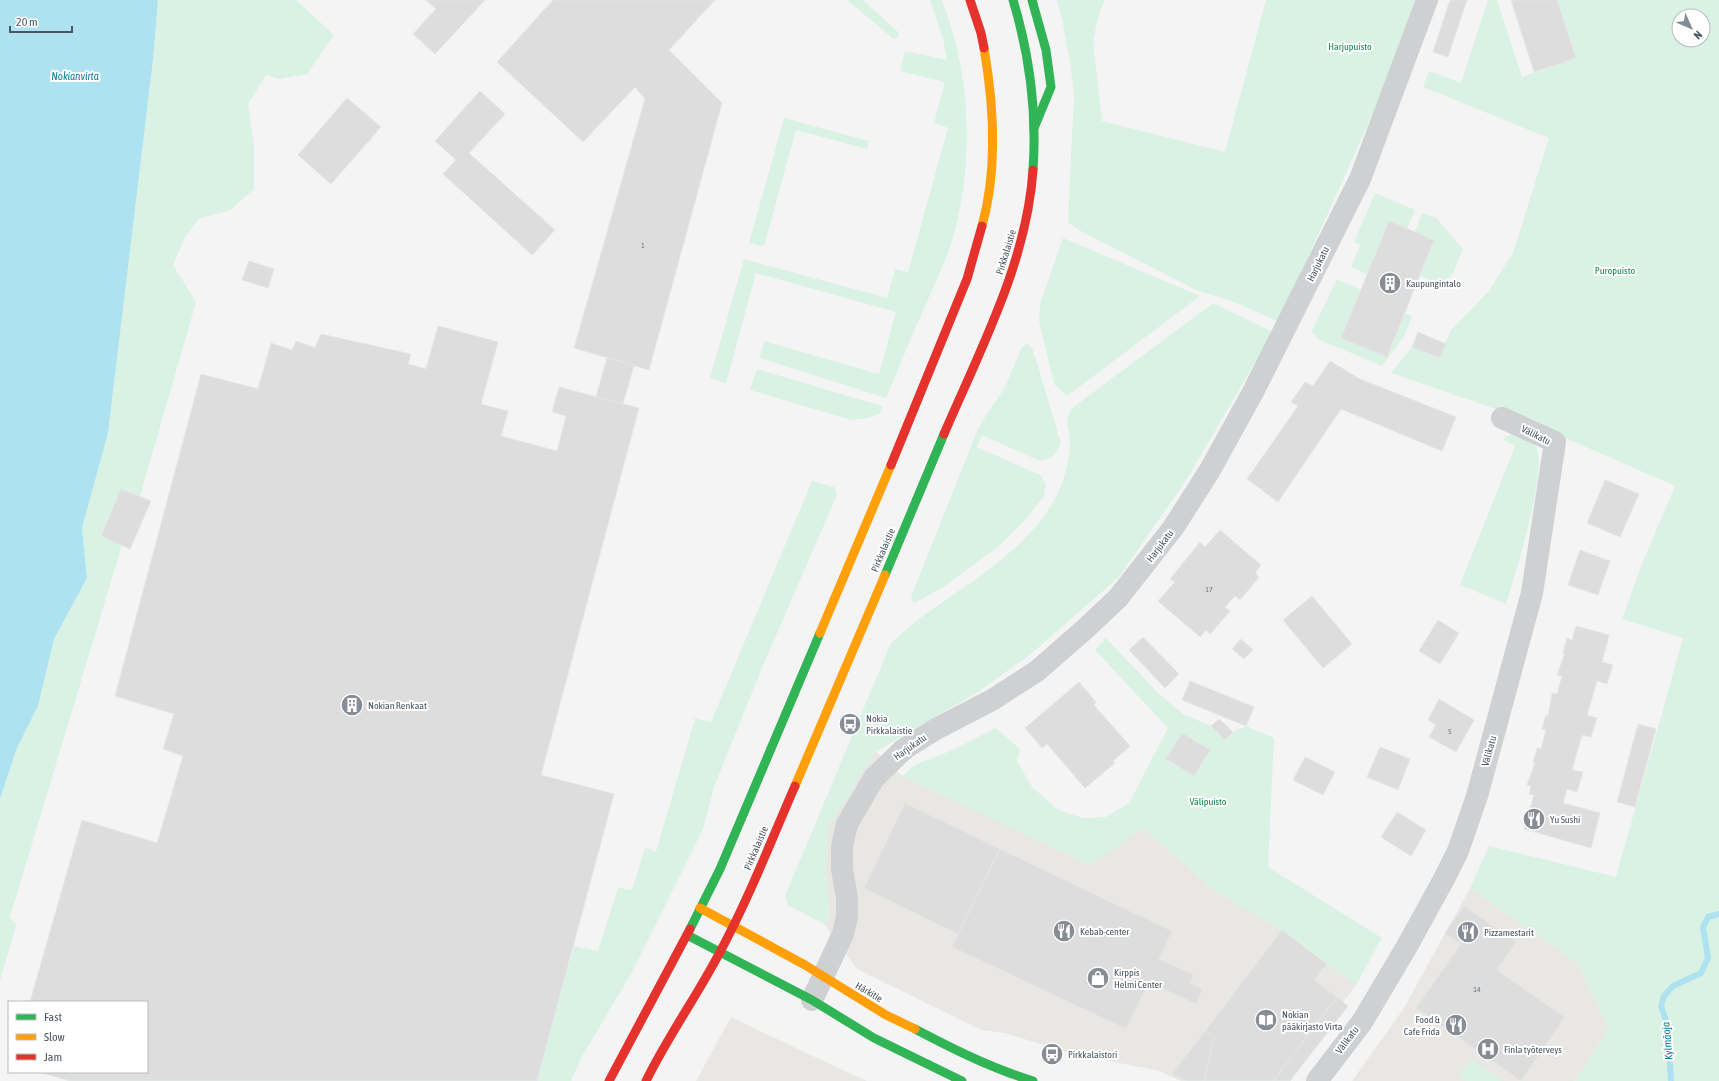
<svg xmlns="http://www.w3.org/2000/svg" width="1719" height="1081" viewBox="0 0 1719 1081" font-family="'Asap Condensed',sans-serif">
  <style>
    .commercial { fill: #e8e7e3 }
    .green { fill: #d9f2e3; fill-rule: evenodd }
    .water { fill: #aee2f0 }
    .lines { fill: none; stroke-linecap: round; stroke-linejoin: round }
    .stream { stroke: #aee2f0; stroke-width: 6 }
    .building { fill: #ddddde; stroke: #e5e6e7 }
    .street { stroke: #ced0d2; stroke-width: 22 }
    .fast { stroke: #30b455; stroke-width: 9 }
    .slow { stroke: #ff9f0a; stroke-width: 9 }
    .jam { stroke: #e5322d; stroke-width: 9 }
    .labels { text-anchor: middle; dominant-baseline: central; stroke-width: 4; stroke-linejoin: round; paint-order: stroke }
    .number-label { font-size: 8px; fill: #707881 }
    .park-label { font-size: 10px; fill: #17864f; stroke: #fff }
    .street-label { font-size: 10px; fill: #4a5661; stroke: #fff }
    .poi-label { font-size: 10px; fill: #4a5661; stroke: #fff; text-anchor: start }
    .water-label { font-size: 11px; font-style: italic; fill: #0c7c9b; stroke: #fff }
  </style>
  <rect width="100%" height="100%" fill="#f4f4f4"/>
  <g class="commercial">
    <polygon points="875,751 902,776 1090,864 1143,828 1214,890 1282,930 1356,985 1282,1081 1181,1081 1156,1070 1073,1054 1005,1033 981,1030 857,969 824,924 830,917 825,873 828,827"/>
    <polygon points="1470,888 1578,963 1609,1029 1575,1081 1352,1081 1404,1008"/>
    <polygon points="731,1017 804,1052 867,1081 696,1081"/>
  </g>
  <g class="green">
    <polygon points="158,0 296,0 334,35 307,74 280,79 266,75 248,104 254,146 254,189 229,211 200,218 186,235 173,265 196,302 140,496 121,489 101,536 122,545 10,917 16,925 0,981 0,799 17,748 38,706 54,639 87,578 82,528 108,433 153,60"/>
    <polygon points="847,0 863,0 899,33 898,37 894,39"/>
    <path d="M930 0H942C972 77 975 168 950 247 944 264 936 281 929 297 914 331 900 364 886 398L760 358 764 341 879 374 896 312 756 273 726 383 710 378 744 259 887 298 895 269 908 272 948 128 934 123 945 82 900 71 905 51 947 60 943 39Z"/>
    <polygon points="1057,0 1105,0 1099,14 1093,41 1102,121 1225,152 1266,0 1415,0 1376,106 1279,322 1232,301 1196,290 1079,230 1068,222 1074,95 1070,62 1062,19"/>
    <path d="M1488 0H1497L1522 77 1576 58 1557 0H1719V1081H1575L1609 1029 1578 963 1470 888 1489 846 1616 877 1683 638 1622 619 1643 561 1675 486 1513 415 1391 373 1412 347 1439 358 1451 330 1488 292 1513 253 1549 138 1423 87 1429 71 1461 83ZM1679 16H1703V40H1679Z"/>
    <polygon points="784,118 869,141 867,149 796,130 764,246 749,243"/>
    <polygon points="1375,193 1415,210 1407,229 1389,222 1367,274 1351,267 1360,245 1354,242"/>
    <polygon points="1422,213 1436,218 1463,249 1453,273 1443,285 1420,276 1434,240 1415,232"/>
    <polygon points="1063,238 1200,296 1067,396 1054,384 1039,321 1040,304"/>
    <polygon points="1337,279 1361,290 1341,338 1387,357 1405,313 1412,316 1404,336 1382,366 1318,339 1312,331"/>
    <path d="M1213 303 1273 332 1185 482 1119 577 1032 653 978 692 875 752 828 827 825 873 830 917 824 924 788 905 785 896 891 643C900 635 909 627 919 619 970 581 1046 541 1065 474 1068 465 1070 451 1070 441 1069 425 1064 425 1071 409Z"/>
    <path d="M1028 344 1033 350 1061 443C1056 454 1052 459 1040 461L982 435 977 447 1040 475 1046 484 1044 496 1026 519 998 547 942 588 914 603 911 597 977 431 988 412 1004 389 1022 347Z"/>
    <polygon points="757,369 882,406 883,406 879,414 868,418 851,420 750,390"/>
    <path d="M1515 434C1523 438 1531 440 1536 447 1549 467 1514 578 1506 604L1460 585 1515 446 1503 440 1505 437Z"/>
    <polygon points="812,481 834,487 837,495 761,670 714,787 703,829 632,972 581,1058 571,1081 537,1081 574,946 598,951 618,888 632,890 645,848 656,852 695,718 711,722"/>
    <polygon points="1106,638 1160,695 1183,714 1211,726 1225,740 1233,732 1246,726 1274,738 1268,867 1382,938 1356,985 1282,930 1214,890 1143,828 1090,865 902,776 915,765 955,749 996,728 1020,749 1017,761 1032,787 1058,810 1083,818 1106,817 1129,803 1168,728 1095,650"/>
    <polygon points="1471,1059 1502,1081 1467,1081 1459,1076"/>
  </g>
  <polygon class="water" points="0,0 158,0 153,60 108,433 82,528 87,578 54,639 38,706 17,748 0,799"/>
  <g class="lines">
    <polyline class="stream" points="1671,1081 1667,1023 1661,1006 1664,996 1673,986 1701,973 1708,958 1703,927 1708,917 1719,914"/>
  </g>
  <g class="building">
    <polygon points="426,0 485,0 435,54 413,34 436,9"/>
    <polygon points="553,0 715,0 669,50 722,103 649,370 574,348 645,99 635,87 583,142 497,62"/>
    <polygon points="1450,0 1467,0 1448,57 1433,52"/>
    <polygon points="1511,0 1557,0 1576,58 1534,72"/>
    <polygon points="480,91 505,114 469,153 555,230 532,255 443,174 456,160 435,141"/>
    <polygon points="347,98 381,127 331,184 298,155"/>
    <polygon points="1389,221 1434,240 1387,357 1341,338"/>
    <polygon points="249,261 274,269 268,288 242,280"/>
    <polygon points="438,326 498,342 481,404 508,411 501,436 557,451 566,416 552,412 559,387 639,408 541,775 614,794 537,1081 70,1081 39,1072 147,1072 147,1002 30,1002 82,820 157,843 183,756 163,749 174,714 115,696 201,374 258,389 271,343 292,350 296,341 315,348 321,334 411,354 408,364 426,369"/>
    <polygon points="1418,332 1446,344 1439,358 1412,347"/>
    <polygon points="607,358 634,365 623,404 596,397"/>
    <polygon points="1330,361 1360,379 1456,417 1442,451 1341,409 1278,502 1247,479 1298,406 1291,402 1305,382 1313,386"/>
    <polygon points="1605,480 1639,494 1620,537 1587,523"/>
    <polygon points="121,489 151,501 130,549 101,536"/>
    <polygon points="1220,530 1261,565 1255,573 1259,577 1240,600 1235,596 1225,607 1230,611 1210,634 1206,630 1200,637 1158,601 1175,582 1170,579 1200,542 1205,547"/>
    <polygon points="1580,550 1610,561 1598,595 1568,585"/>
    <polygon points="1312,596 1352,644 1323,668 1283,620"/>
    <polygon points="1438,620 1459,633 1440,664 1419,651"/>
    <polygon points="1576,626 1609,635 1602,662 1613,665 1607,684 1597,681 1587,715 1597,718 1591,737 1582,735 1572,770 1583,772 1577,792 1567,789 1563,803 1600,813 1591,848 1524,829 1534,795 1529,794 1531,786 1527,785 1535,763 1533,763 1537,748 1541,749 1546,730 1542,729 1546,715 1548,716 1552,693 1557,694 1562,676 1557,675 1565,653 1563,653 1567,638 1572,640"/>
    <polygon points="1143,637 1179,674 1165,688 1129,650"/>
    <polygon points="1241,639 1253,650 1244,659 1232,649"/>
    <polygon points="1190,681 1254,707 1246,726 1182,700"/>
    <polygon points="1079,682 1096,702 1094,705 1130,746 1113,761 1115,763 1085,788 1047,744 1042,748 1025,728"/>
    <polygon points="1439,699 1474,720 1456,752 1429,737 1436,725 1428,720"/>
    <polygon points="1219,719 1233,732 1225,740 1211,726"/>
    <polygon points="1638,724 1656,729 1635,807 1617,802"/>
    <polygon points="1182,733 1210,750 1194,776 1166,759"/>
    <polygon points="1380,747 1410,759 1398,790 1367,777"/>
    <polygon points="1305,757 1335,772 1323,795 1293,780"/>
    <polygon points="905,803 1000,849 958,934 864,888"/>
    <polygon points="1397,812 1426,830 1411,856 1381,837"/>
    <polygon points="1000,849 1172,931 1159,959 1194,975 1190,983 1203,989 1196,1004 1149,982 1126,1029 952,947"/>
    <polygon points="1464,906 1516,942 1497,970 1565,1017 1521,1081 1416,1008 1461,944 1445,933"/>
    <polygon points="1282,930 1327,964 1314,980 1337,997 1273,1081 1204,1081 1214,1037 1205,1031"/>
    <polygon points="1337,997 1348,1006 1290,1081 1273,1081"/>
    <polygon points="1205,1031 1214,1037 1204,1081 1186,1081 1172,1074"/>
  </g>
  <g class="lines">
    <g class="street">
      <polyline points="812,1000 843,934 847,917 847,898 842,869 842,846 847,824 874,778 904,749 936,729 992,700 1037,671 1084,630 1118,598 1173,528 1210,470 1253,392 1360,179 1427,0"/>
      <polyline points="1317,1081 1362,1022 1406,948 1444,879 1458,851 1477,796 1532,593 1555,442 1502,418"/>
    </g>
    <g class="fast">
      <path d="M1013 0C1030 56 1037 112 1033 170"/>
      <polyline points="1032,0 1046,50 1051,87 1034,128"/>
      <polyline points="885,575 944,434"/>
      <polyline points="690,929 720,869 820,633"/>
      <polyline points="687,935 812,1000 874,1038 962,1081"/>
      <path d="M915 1029C953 1049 991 1068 1033 1081"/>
    </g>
    <g class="slow">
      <path d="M982 226C998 169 994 106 984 48"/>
      <polyline points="820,633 891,465"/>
      <polyline points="795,786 885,575"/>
      <polyline points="700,908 805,965 886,1015 915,1029"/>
    </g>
    <g class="jam">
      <polyline points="970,0 981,33 984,48"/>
      <path d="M944 434C980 350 1027 262 1033 170"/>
      <polyline points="891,465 967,279 982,226"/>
      <polyline points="609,1081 690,929"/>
      <path d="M646 1081C668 1036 697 996 720 952 749 898 771 841 795 786"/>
    </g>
  </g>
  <defs>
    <g id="building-disc" transform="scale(1.15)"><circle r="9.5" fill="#868d94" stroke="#fff"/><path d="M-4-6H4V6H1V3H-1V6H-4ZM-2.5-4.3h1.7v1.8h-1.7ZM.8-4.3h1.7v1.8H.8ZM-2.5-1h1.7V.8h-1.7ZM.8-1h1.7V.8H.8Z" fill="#fff"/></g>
    <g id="bus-disc" transform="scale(1.15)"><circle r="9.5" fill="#868d94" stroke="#fff"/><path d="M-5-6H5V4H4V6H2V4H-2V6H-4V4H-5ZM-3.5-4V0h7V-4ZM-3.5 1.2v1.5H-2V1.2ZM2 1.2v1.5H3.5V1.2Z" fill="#fff"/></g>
    <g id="restaurant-disc" transform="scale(1.15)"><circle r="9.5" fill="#868d94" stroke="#fff"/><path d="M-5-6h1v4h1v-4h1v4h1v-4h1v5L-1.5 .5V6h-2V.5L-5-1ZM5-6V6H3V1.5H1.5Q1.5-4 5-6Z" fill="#fff"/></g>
    <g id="shop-disc" transform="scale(1.15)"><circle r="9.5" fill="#868d94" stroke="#fff"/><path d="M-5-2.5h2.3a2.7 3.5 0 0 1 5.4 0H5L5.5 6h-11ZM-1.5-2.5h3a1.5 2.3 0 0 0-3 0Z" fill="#fff"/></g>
    <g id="library-disc" transform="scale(1.15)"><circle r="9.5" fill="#868d94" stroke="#fff"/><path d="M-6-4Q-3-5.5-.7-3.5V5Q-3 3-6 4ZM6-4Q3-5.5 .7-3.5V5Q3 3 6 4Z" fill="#fff"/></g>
    <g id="hospital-disc" transform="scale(1.15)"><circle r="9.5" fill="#868d94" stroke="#fff"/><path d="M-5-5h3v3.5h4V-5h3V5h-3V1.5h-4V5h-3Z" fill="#fff"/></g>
  </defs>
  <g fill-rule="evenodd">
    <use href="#building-disc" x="1390" y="283"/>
    <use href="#building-disc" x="352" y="705"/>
    <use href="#bus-disc" x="850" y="724"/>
    <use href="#restaurant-disc" x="1534" y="819"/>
    <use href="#restaurant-disc" x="1064" y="931"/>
    <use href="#restaurant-disc" x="1468" y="932"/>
    <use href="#shop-disc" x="1098" y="978"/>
    <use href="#library-disc" x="1266" y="1020"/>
    <use href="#restaurant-disc" x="1456" y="1025"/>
    <use href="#hospital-disc" x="1488" y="1049"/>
    <use href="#bus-disc" x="1052" y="1054"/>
  </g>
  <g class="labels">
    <g class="number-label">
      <text x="643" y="245">1</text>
      <text x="1209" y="589">17</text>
      <text x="1450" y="731">5</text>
      <text x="1477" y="989">14</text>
    </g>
    <g class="park-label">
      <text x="1350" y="46">Harjupuisto</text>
      <text x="1615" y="270">Puropuisto</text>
      <text x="1208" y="801">Välipuisto</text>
    </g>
    <g class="street-label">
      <text transform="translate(1006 252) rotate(-73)">Pirkkalaistie</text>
      <text transform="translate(1318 264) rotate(-64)">Harjukatu</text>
      <text transform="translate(1536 435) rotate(26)">Välikatu</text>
      <text transform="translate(1160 546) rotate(-53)">Harjukatu</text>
      <text transform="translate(883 550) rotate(-67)">Pirkkalaistie</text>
      <text transform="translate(910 747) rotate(-35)">Harjukatu</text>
      <text transform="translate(1489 751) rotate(-75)">Välikatu</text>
      <text transform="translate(756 848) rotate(-67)">Pirkkalaistie</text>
      <text transform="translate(869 992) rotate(31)">Härkitie</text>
      <text transform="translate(1347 1040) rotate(-53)">Välikatu</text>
    </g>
    <g class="poi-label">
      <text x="1406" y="283">Kaupungintalo</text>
      <text x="368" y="705">Nokian Renkaat</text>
      <text x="866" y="718">Nokia<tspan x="866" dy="12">Pirkkalaistie</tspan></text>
      <text x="1550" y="819">Yu Sushi</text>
      <text x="1080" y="931">Kebab-center</text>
      <text x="1484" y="932">Pizzamestarit</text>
      <text x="1114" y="972">Kirppis<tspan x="1114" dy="12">Helmi Center</tspan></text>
      <text x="1282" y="1014">Nokian<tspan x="1282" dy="12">pääkirjasto Virta</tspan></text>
      <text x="1440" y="1019" text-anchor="end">Food &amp;<tspan x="1440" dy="12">Cafe Frida</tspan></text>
      <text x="1504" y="1049">Finla työterveys</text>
      <text x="1068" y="1054">Pirkkalaistori</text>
    </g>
    <g class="water-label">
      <text x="75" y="76">Nokianvirta</text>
      <text transform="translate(1667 1041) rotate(-95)">Kylmäoja</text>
    </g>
  </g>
  <rect x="8" y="1001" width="140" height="72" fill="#ffffff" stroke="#b7bbc0"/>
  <rect x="16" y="1014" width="20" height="6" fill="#30b455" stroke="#b7bbc0"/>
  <text x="44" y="1021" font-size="12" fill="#4a5661">Fast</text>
  <rect x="16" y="1034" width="20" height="6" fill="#ff9f0a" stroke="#b7bbc0"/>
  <text x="44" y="1041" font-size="12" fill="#4a5661">Slow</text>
  <rect x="16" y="1054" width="20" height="6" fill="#e5322d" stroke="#b7bbc0"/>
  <text x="44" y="1061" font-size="12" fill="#4a5661">Jam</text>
  <g transform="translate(1691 28) rotate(135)"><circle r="19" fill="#ffffff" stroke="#b7bbc0"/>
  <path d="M0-3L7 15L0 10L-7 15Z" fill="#868d94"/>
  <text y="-6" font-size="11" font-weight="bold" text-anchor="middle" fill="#4a5661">N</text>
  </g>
  <path d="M10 26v6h62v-6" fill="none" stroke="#4a5661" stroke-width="2"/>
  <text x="16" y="26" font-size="12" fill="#4a5661" stroke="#ffffff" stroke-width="3" paint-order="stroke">20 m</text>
</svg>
